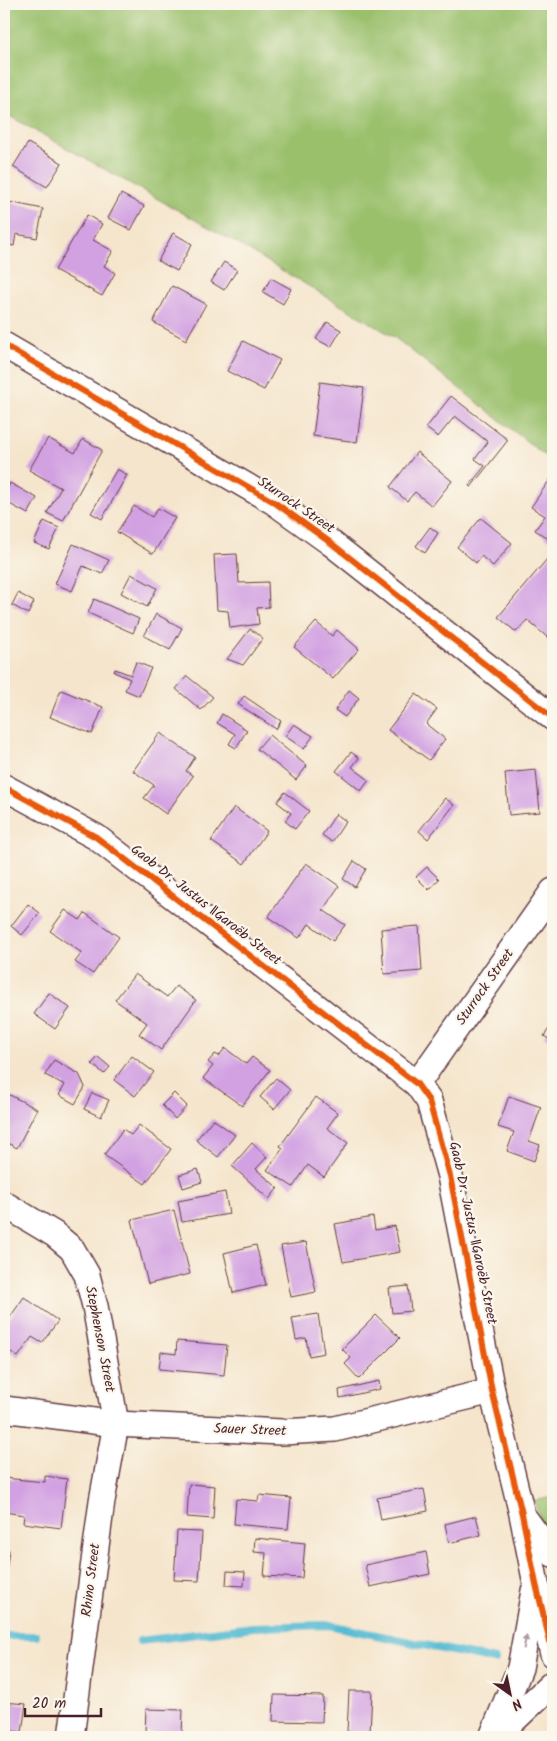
<svg xmlns="http://www.w3.org/2000/svg" width="557" height="1741" viewBox="0 0 557 1741" font-family="Kalam,sans-serif">
  <style>
    .green { fill: #9ac06c; stroke: #72704c }
    .lines { fill: none; stroke-linecap: round; stroke-linejoin: round }
    .stream { stroke: #55bbd3; stroke-width: 8 }
    .building { fill: #d2a1e2 }
    .minor-casing { stroke: #643d43; stroke-width: 28 }
    .minor { stroke: #fff; stroke-width: 25 }
    .cycleway-casing { stroke: #fbf7ec; stroke-width: 9 }
    .cycleway { stroke: #e8590c; stroke-width: 6 }
    .oneway { fill: #ae9aa0 }
    .labels { text-anchor: middle; dominant-baseline: central; stroke-width: 4.5; stroke-linejoin: round; paint-order: stroke }
    .street-label { font-size: 14px; fill: #4a1f2b; stroke: #fbf7ec }
  </style>
  <rect width="100%" height="100%" fill="#fbf7ec"/>
  <filter id="ink" filterUnits="userSpaceOnUse"><feTurbulence type="fractalNoise" baseFrequency=".02" numOctaves="2"/><feDisplacementMap in="SourceGraphic" scale="10" xChannelSelector="R" yChannelSelector="G"/><feConvolveMatrix kernelMatrix="1 2 1 2 8 2 1 2 1" color-interpolation-filters="sRGB"/></filter>
  <filter id="wash" filterUnits="userSpaceOnUse"><feTurbulence type="fractalNoise" baseFrequency=".0096" numOctaves="4" result="noise"/><feDisplacementMap in="SourceGraphic" scale="20" xChannelSelector="R" yChannelSelector="G"/><feGaussianBlur stdDeviation="1.12" result="paint"/><feColorMatrix in="noise" values="0 0 0 0 0 0 0 0 0 0 0 0 0 0 0 0 0 1.4 0 .05"/><feComposite in="paint" operator="in"/></filter>
  <g filter="url(#wash)">
    <rect width="100%" height="100%" fill="#f5e5cc"/>
    <g class="green">
      <polygon points="4,4 553,4 553,462 394,337 233,241 4,113"/>
      <polygon points="553,1497 553,1537 542,1524 534,1501"/>
    </g>
    <g class="lines">
      <g class="stream">
        <polyline points="4,1636 36,1636"/>
        <polyline points="140,1641 253,1627 329,1625 495,1660"/>
      </g>
    </g>
    <g id="blocks">
      <g class="building">
        <polygon points="28,143 62,163 47,187 13,167"/>
        <polygon points="121,194 144,206 131,230 108,218"/>
        <polygon points="4,201 43,209 37,238 16,234 14,246 4,244"/>
        <polygon points="87,215 102,224 93,240 113,251 104,266 115,273 102,296 55,270"/>
        <polygon points="173,233 192,244 177,271 158,261"/>
        <polygon points="224,262 237,270 224,290 211,282"/>
        <polygon points="271,278 291,289 283,304 263,292"/>
        <polygon points="172,286 206,304 186,340 153,322"/>
        <polygon points="327,322 341,330 331,347 316,339"/>
        <polygon points="243,341 280,360 264,390 227,371"/>
        <polygon points="320,382 364,388 357,442 313,436"/>
        <polygon points="451,396 508,440 471,487 469,486 485,466 475,459 488,442 455,416 438,437 426,428"/>
        <polygon points="48,438 75,453 83,439 102,450 63,521 47,513 61,488 29,470"/>
        <polygon points="417,452 452,481 432,506 415,492 407,501 390,487"/>
        <polygon points="117,469 127,475 102,519 91,513"/>
        <polygon points="551,478 553,480 553,542 535,530 545,516 531,507"/>
        <polygon points="10,483 37,498 28,514 4,501 4,496"/>
        <polygon points="134,506 152,517 158,508 175,518 153,554 117,532"/>
        <polygon points="481,518 512,543 493,566 481,556 476,563 457,547"/>
        <polygon points="44,521 59,528 49,549 34,543"/>
        <polygon points="430,527 438,533 425,553 416,546"/>
        <polygon points="73,544 109,560 102,574 83,566 72,591 55,584"/>
        <polygon points="553,552 553,642 527,620 516,632 498,617"/>
        <polygon points="237,554 239,583 268,582 269,607 257,608 259,624 230,628 228,611 217,610 214,555"/>
        <polygon points="131,574 157,588 147,607 121,593"/>
        <polygon points="18,593 34,602 28,614 12,605"/>
        <polygon points="94,599 139,619 133,633 88,613"/>
        <polygon points="156,614 182,628 170,650 144,636"/>
        <polygon points="316,622 332,636 337,630 359,649 333,679 294,647"/>
        <polygon points="250,629 263,638 243,665 227,659"/>
        <polygon points="136,662 151,668 139,696 125,690 130,679 114,672 115,669 131,675"/>
        <polygon points="187,676 213,697 201,710 176,689"/>
        <polygon points="61,690 103,707 92,734 50,717"/>
        <polygon points="349,690 359,698 345,717 335,710"/>
        <polygon points="416,694 437,709 426,724 445,739 429,760 388,730"/>
        <polygon points="244,696 281,721 276,729 238,704"/>
        <polygon points="222,714 247,730 236,748 229,744 235,734 217,723"/>
        <polygon points="294,724 313,736 304,749 285,736"/>
        <polygon points="160,733 195,757 186,771 193,776 166,814 144,798 154,785 133,771"/>
        <polygon points="269,735 307,766 296,780 257,749"/>
        <polygon points="351,752 359,758 352,767 369,780 361,791 336,771"/>
        <polygon points="536,770 540,812 509,815 505,773"/>
        <polygon points="285,792 309,811 295,829 285,821 291,813 277,802"/>
        <polygon points="445,798 454,805 428,839 419,831"/>
        <polygon points="234,807 267,831 244,864 211,841"/>
        <polygon points="336,814 346,821 332,842 322,835"/>
        <polygon points="354,861 366,869 355,887 343,879"/>
        <polygon points="306,863 339,886 323,910 345,925 333,941 309,924 299,938 268,917"/>
        <polygon points="427,867 439,879 429,890 416,877"/>
        <polygon points="28,904 40,913 22,935 11,926"/>
        <polygon points="65,910 80,920 85,913 119,937 93,974 75,962 82,953 50,931"/>
        <polygon points="419,926 422,971 384,974 381,929"/>
        <polygon points="135,974 167,997 176,986 196,1000 161,1050 139,1034 147,1023 115,1000"/>
        <polygon points="49,993 70,1008 55,1029 34,1014"/>
        <polygon points="553,1023 553,1042 544,1036"/>
        <polygon points="225,1048 246,1064 252,1057 270,1070 242,1106 203,1078 213,1066 208,1062 215,1054 219,1056"/>
        <polygon points="132,1056 154,1072 135,1096 114,1080"/>
        <polygon points="98,1057 110,1067 104,1074 92,1064"/>
        <polygon points="54,1060 79,1074 85,1087 75,1104 59,1095 65,1085 45,1075"/>
        <polygon points="276,1078 290,1090 274,1109 260,1097"/>
        <polygon points="4,1092 37,1109 17,1148 4,1141"/>
        <polygon points="92,1093 109,1100 101,1117 84,1109"/>
        <polygon points="174,1093 187,1106 175,1119 162,1105"/>
        <polygon points="509,1096 541,1107 529,1141 540,1145 534,1161 507,1151 514,1132 498,1127"/>
        <polygon points="316,1097 338,1113 327,1128 348,1143 324,1177 308,1165 293,1187 267,1170 283,1148 280,1146"/>
        <polygon points="213,1119 235,1135 218,1157 196,1140"/>
        <polygon points="139,1125 171,1149 145,1184 104,1155 123,1129 131,1135"/>
        <polygon points="252,1143 267,1157 256,1169 278,1188 269,1199 232,1166"/>
        <polygon points="198,1169 202,1182 183,1188 179,1175"/>
        <polygon points="225,1192 229,1214 182,1222 178,1201"/>
        <polygon points="174,1210 190,1274 148,1284 132,1220"/>
        <polygon points="373,1217 375,1230 395,1226 400,1252 343,1262 335,1224"/>
        <polygon points="553,1237 553,1255 551,1256 548,1238"/>
        <polygon points="306,1242 316,1292 291,1297 281,1246"/>
        <polygon points="256,1245 266,1285 233,1293 224,1253"/>
        <polygon points="408,1286 411,1311 392,1313 389,1288"/>
        <polygon points="24,1297 58,1321 42,1343 32,1337 18,1357 4,1347 4,1326"/>
        <polygon points="318,1314 324,1353 309,1356 306,1338 296,1340 292,1318"/>
        <polygon points="376,1315 400,1338 359,1379 345,1364 351,1358 342,1349"/>
        <polygon points="177,1341 227,1345 224,1375 159,1369 161,1352 176,1354"/>
        <polygon points="379,1381 380,1389 340,1398 339,1390"/>
        <polygon points="45,1476 67,1479 61,1528 23,1523 24,1515 4,1512 4,1478 45,1482"/>
        <polygon points="189,1484 215,1486 213,1519 187,1517"/>
        <polygon points="424,1489 428,1511 381,1520 377,1498"/>
        <polygon points="259,1495 291,1498 288,1529 234,1524 236,1499 258,1501"/>
        <polygon points="476,1516 481,1535 449,1543 445,1524"/>
        <polygon points="177,1531 202,1532 199,1581 174,1580"/>
        <polygon points="255,1538 305,1543 302,1578 264,1576 266,1553 254,1552"/>
        <polygon points="4,1549 9,1550 6,1573 4,1573"/>
        <polygon points="426,1552 430,1574 370,1587 365,1565"/>
        <polygon points="227,1571 245,1572 244,1586 226,1585"/>
        <polygon points="349,1691 372,1691 370,1733 347,1732"/>
        <polygon points="274,1695 323,1696 322,1722 273,1721"/>
        <polygon points="4,1702 26,1704 22,1732 4,1730"/>
        <polygon points="146,1709 183,1710 182,1734 145,1733"/>
      </g>
    </g>
  </g>
  <g filter="url(#ink)">
    <use href="#blocks" fill-opacity="0" stroke="#643d43" stroke-width="1"/>
    <g class="lines">
      <g class="minor-casing">
        <g id="minor">
          <polyline points="4,345 274,502 331,543 553,718"/>
          <polyline points="4,787 96,837 417,1084 429,1101 450,1176 492,1391 522,1514 536,1584 553,1654"/>
          <polyline points="417,1084 553,891"/>
          <polyline points="4,1204 54,1234 72,1249 87,1275 95,1306 116,1424 102,1501 71,1737"/>
          <polyline points="4,1409 116,1424 282,1432 335,1429 492,1391"/>
          <polyline points="526,1520 542,1542 553,1554"/>
          <polyline points="497,1736 553,1683"/>
          <polyline points="492,1737 520,1668 534,1591"/>
        </g>
      </g>
      <use href="#minor" class="minor"/>
      <g class="cycleway-casing">
        <g id="cycleway">
          <polyline points="4,345 274,502 331,543 553,718"/>
          <polyline points="4,787 96,837 417,1084 429,1101 450,1176 492,1391 522,1514 536,1584 553,1654"/>
        </g>
      </g>
      <use href="#cycleway" class="cycleway"/>
    </g>
    <defs><path id="oneway-solid" d="M-6-.8H1V-3.2L6.5 0L1 3.2V.8H-6Z" transform="scale(1.25)"/></defs>
    <use class="oneway" href="#oneway-solid" transform="translate(525 1642) rotate(-79)"/>
  </g>
  <g class="labels">
    <g class="street-label">
      <text transform="translate(296 505) rotate(34)">Sturrock Street</text>
      <text transform="translate(206 905) rotate(38)">Gaob Dr. Justus ǁGaroëb Street</text>
      <text transform="translate(485 987) rotate(-55)">Sturrock Street</text>
      <text transform="translate(473 1233) rotate(78)">Gaob Dr. Justus ǁGaroëb Street</text>
      <text transform="translate(100 1339) rotate(79)">Stephenson Street</text>
      <text transform="translate(250 1430) rotate(2)">Sauer Street</text>
      <text transform="translate(91 1580) rotate(-83)">Rhino Street</text>
    </g>
  </g>
  <rect width="557" height="1741" fill="none" stroke="#fbf7ec" stroke-width="20"/>
  <g transform="translate(510 1694) rotate(147)" stroke="#fbf7ec" stroke-width="4" paint-order="stroke">
  <path d="M0-4L9 19L0 12L-9 19Z" fill="#4a1f2b"/>
  <text y="-8" font-size="14" font-weight="bold" text-anchor="middle" fill="#4a1f2b">N</text>
  </g>
  <path d="M25 1708v8h76v-8" fill="none" stroke="#4a1f2b" stroke-width="2.5"/>
  <text x="32" y="1708" font-size="15" fill="#4a1f2b" stroke="#fbf7ec" stroke-width="4" paint-order="stroke">20 m</text>
</svg>
